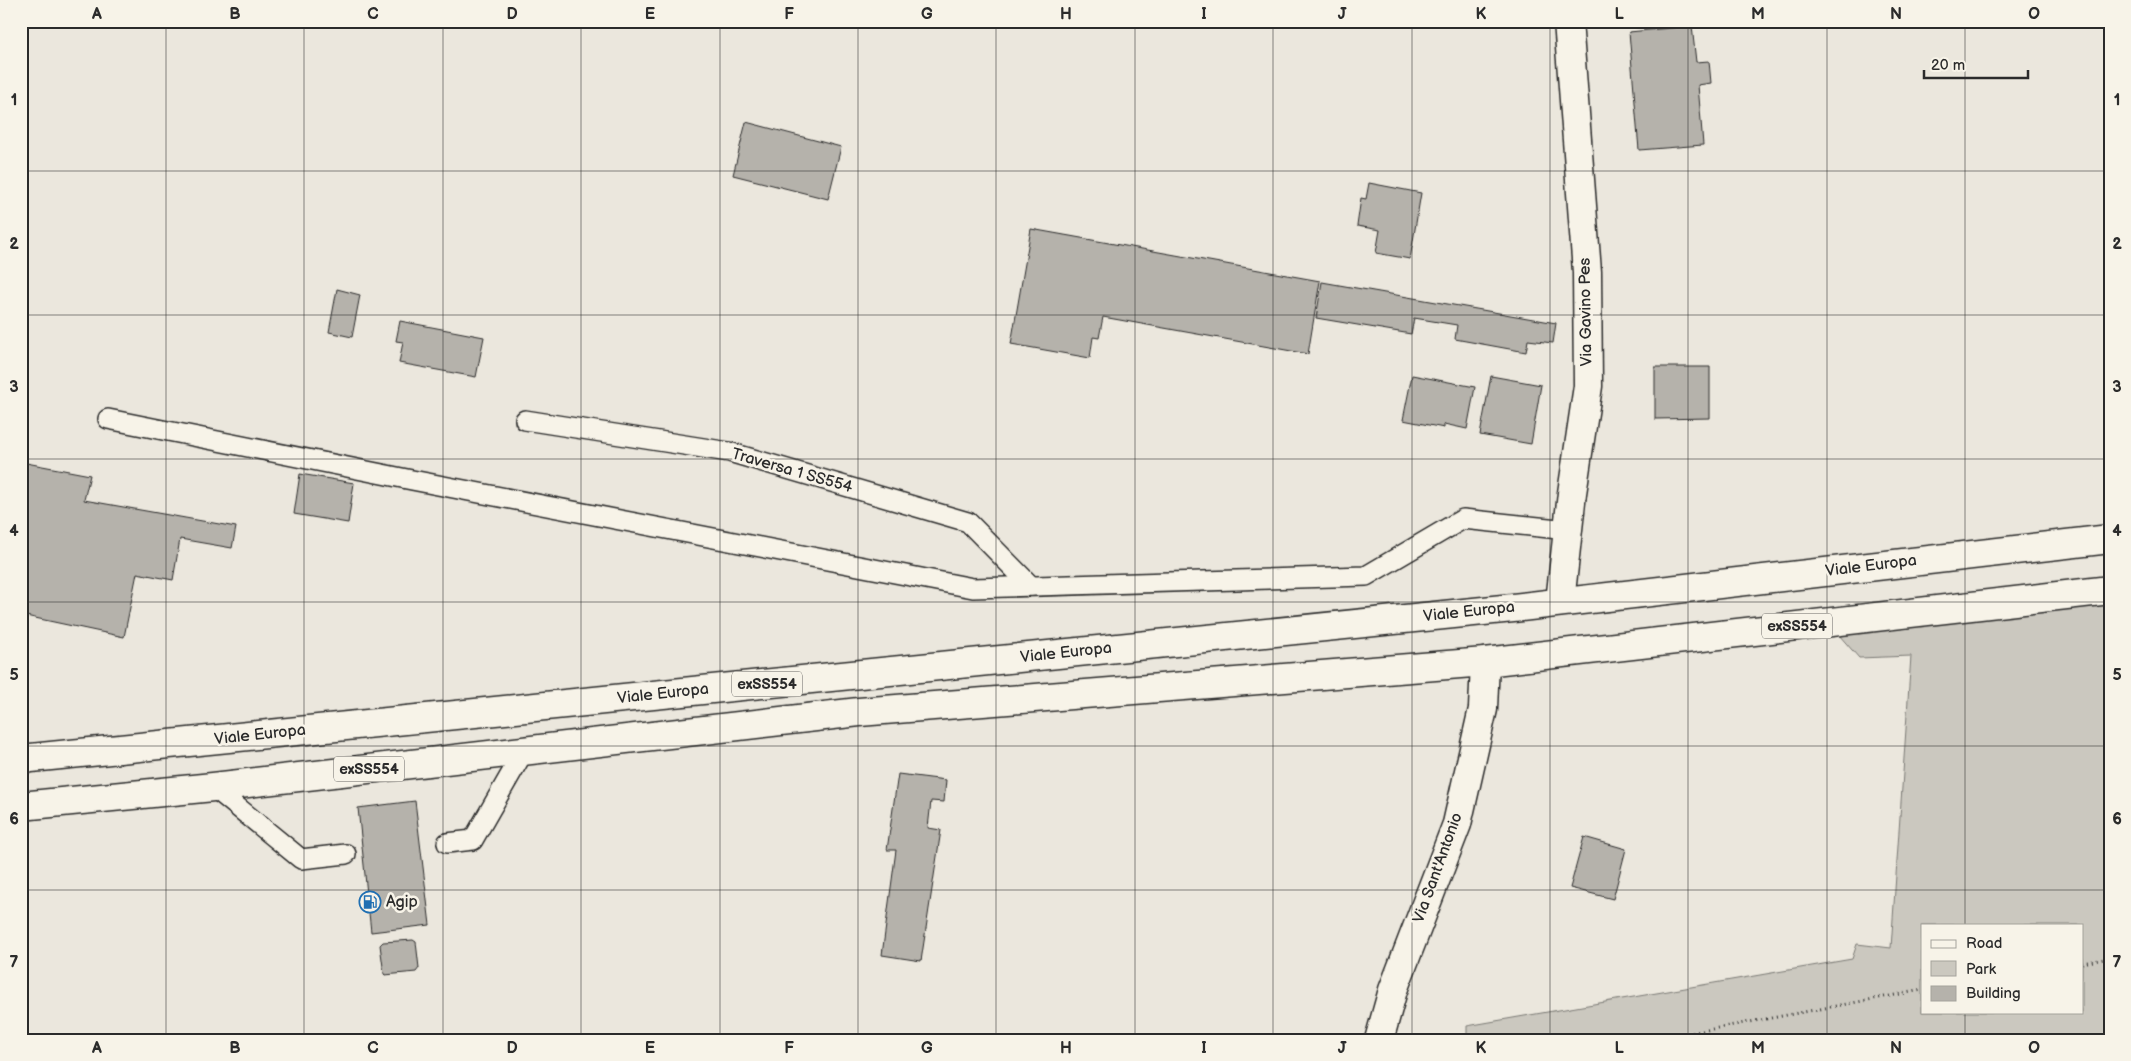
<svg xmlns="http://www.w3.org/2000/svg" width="2131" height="1061" viewBox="0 0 2131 1061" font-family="'Balsamiq Sans',sans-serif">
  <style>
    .green { fill: #cbc8bf; stroke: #7b7a75; fill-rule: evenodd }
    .building { fill: #b5b2ab; stroke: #2b2b2b }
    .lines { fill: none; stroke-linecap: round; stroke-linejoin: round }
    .service-casing { stroke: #2b2b2b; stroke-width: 22 }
    .minor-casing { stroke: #2b2b2b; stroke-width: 31 }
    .tertiary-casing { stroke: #2b2b2b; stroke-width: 31 }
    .primary-casing { stroke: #2b2b2b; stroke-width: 31 }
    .path { stroke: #2b2b2b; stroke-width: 3; stroke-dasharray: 1 4; stroke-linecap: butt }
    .service { stroke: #f7f3e8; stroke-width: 19 }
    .minor { stroke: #f7f3e8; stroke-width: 28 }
    .tertiary { stroke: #f7f3e8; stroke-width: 28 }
    .primary { stroke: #f7f3e8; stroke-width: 28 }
    .grid { fill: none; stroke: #2b2b2b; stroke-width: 1; stroke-opacity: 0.55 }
    .labels { text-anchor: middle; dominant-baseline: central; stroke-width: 5; stroke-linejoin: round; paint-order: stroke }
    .shield { fill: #f7f3e8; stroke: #686764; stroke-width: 1 }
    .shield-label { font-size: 15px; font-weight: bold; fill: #2b2b2b }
    .street-label { font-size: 16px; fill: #2b2b2b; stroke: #f7f3e8 }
    .poi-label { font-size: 16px; fill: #2b2b2b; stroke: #f7f3e8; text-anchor: start }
    .neatline { fill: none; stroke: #2b2b2b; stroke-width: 2 }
    .grid-label { font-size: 16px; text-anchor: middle; font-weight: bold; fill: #2b2b2b }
  </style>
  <rect width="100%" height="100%" fill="#ebe7dd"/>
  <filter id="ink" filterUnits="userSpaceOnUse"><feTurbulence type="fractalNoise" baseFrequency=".02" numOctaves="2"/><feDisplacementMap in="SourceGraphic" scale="10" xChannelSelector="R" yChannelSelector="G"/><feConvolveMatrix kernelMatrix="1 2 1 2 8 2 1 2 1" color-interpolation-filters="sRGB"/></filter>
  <g filter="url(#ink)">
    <path class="green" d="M2110 598V1040H1467V1026L1852 959 1857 944 1891 948 1911 656 1859 658 1839 635ZM1922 925H2082V1012H1922Z"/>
    <g class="building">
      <polygon points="1692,26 1696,62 1709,61 1711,83 1698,85 1703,145 1639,150 1629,32"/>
      <polygon points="746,122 841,147 828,199 733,175"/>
      <polygon points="1369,183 1421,193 1410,259 1376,253 1380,230 1357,226 1361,198 1366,199"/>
      <polygon points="1031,229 1320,281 1308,354 1103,317 1099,338 1093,337 1090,358 1011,344"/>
      <polygon points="1322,282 1556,323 1553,343 1528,340 1526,352 1455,339 1457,325 1414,318 1411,334 1316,318"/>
      <polygon points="337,289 360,295 352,337 329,332"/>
      <polygon points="400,321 484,337 476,377 399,363 403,342 396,341"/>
      <polygon points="1655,367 1710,367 1710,418 1655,419"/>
      <polygon points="1412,375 1475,387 1467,429 1444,424 1444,428 1403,420"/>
      <polygon points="1491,376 1541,385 1531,444 1480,435"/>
      <polygon points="21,462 90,475 84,500 236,527 232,548 180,539 173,580 137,573 124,637 21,615 21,522 24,507 21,506"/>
      <polygon points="300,474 354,483 348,523 294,514"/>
      <polygon points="898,774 946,780 944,802 931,801 928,828 941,830 921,961 882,955 896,850 887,850"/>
      <polygon points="415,801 430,925 371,932 358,808"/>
      <polygon points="1584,837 1626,849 1613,899 1570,888"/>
      <polygon points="413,940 416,942 419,968 416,972 385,975 384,974 380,945 383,942"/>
    </g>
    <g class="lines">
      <g class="service-casing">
        <g id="service">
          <polyline points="108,419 412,480 973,588 1366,576 1463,519 1568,530"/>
          <polyline points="525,420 729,452 968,522 1031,586"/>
          <polyline points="213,787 301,859 346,854"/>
          <polyline points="447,843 473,840 524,751"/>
        </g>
      </g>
      <g class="minor-casing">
        <polyline id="minor" points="1560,602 1572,493 1588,386 1587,272 1568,21"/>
      </g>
      <g class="tertiary-casing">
        <polyline id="tertiary" points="1379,1040 1393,990 1457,824 1483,709 1485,662"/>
      </g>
      <g class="primary-casing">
        <g id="primary">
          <polyline points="21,759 1513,608 2110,539"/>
          <polyline points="21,806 213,787 859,712 1485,662 2110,590"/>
        </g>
      </g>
      <g class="path">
        <polyline points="2082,963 2110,958"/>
        <polyline points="1653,1040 1922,990"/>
      </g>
      <use href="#service" class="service"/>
      <use href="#minor" class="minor"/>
      <use href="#tertiary" class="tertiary"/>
      <use href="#primary" class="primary"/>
    </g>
  </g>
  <path class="grid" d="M166 21V1040M304 21V1040M443 21V1040M581 21V1040M720 21V1040M858 21V1040M996 21V1040M1135 21V1040M1273 21V1040M1412 21V1040M1550 21V1040M1688 21V1040M1827 21V1040M1965 21V925M21 171H2110M21 315H2110M21 459H2110M21 602H2110M21 746H2110M21 890H2110M1965 1012V1040"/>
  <defs>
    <g id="fuel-ring" transform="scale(1.125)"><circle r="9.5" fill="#f7f3e8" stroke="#1f6fb2" stroke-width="1.5"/><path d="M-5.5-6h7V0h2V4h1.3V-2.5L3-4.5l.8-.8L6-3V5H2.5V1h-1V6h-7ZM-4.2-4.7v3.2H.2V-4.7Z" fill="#1f6fb2"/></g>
  </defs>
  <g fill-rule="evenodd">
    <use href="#fuel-ring" x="370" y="902"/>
  </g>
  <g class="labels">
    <g class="shield">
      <rect x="1762" y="613.5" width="70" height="25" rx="4"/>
      <rect x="732" y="671.5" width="70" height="25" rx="4"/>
      <rect x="334" y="756.5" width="70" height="25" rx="4"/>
    </g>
    <g class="shield-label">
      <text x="1797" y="626">exSS554</text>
      <text x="767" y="684">exSS554</text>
      <text x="369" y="769">exSS554</text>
    </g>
    <g class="street-label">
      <text transform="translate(1586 312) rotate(-91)">Via Gavino Pes</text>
      <text transform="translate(792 471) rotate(16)">Traversa 1 SS554</text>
      <text transform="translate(1871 566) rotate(-7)">Viale Europa</text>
      <text transform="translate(1469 612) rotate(-6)">Viale Europa</text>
      <text transform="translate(1066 653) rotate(-6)">Viale Europa</text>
      <text transform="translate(663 694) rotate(-6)">Viale Europa</text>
      <text transform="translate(260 735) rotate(-6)">Viale Europa</text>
      <text transform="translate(1438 868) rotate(-70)">Via Sant'Antonio</text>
    </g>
    <g class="poi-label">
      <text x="386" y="902">Agip</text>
    </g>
  </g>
  <rect width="2131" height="1061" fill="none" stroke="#f7f3e8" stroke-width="55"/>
  <rect x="1921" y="924" width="162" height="90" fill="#f7f3e8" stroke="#a5a39c"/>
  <rect x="1931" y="940" width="25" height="8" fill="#f7f3e8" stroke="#a5a39c"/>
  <text x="1966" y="948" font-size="15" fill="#2b2b2b">Road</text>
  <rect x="1931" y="961" width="25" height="15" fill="#cbc8bf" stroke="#a5a39c"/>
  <text x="1966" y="974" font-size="15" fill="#2b2b2b">Park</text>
  <rect x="1931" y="986" width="25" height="15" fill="#b5b2ab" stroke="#a5a39c"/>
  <text x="1966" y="998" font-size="15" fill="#2b2b2b">Building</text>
  <path d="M1924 70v8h104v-8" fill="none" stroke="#2b2b2b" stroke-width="2.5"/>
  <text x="1931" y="70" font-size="15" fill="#2b2b2b" stroke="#f7f3e8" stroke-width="4" paint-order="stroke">20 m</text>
  <rect x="28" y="28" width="2076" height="1006" class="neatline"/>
  <g class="grid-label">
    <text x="97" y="19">A</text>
    <text x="235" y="19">B</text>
    <text x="373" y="19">C</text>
    <text x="512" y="19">D</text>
    <text x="650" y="19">E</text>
    <text x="789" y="19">F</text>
    <text x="927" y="19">G</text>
    <text x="1066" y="19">H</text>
    <text x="1204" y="19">I</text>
    <text x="1342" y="19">J</text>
    <text x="1481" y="19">K</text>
    <text x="1619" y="19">L</text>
    <text x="1758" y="19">M</text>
    <text x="1896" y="19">N</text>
    <text x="2034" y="19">O</text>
    <text x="14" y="105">1</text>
    <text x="2117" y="105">1</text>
    <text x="14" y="249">2</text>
    <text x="2117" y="249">2</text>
    <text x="14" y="392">3</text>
    <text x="2117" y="392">3</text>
    <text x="14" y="536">4</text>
    <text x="2117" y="536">4</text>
    <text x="14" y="680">5</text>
    <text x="2117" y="680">5</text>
    <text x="14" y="824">6</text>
    <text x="2117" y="824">6</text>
    <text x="14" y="967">7</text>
    <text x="2117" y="967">7</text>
    <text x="97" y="1053">A</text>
    <text x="235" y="1053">B</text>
    <text x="373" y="1053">C</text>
    <text x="512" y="1053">D</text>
    <text x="650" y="1053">E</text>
    <text x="789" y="1053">F</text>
    <text x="927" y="1053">G</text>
    <text x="1066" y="1053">H</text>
    <text x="1204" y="1053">I</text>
    <text x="1342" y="1053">J</text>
    <text x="1481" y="1053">K</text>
    <text x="1619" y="1053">L</text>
    <text x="1758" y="1053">M</text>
    <text x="1896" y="1053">N</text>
    <text x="2034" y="1053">O</text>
  </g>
</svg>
